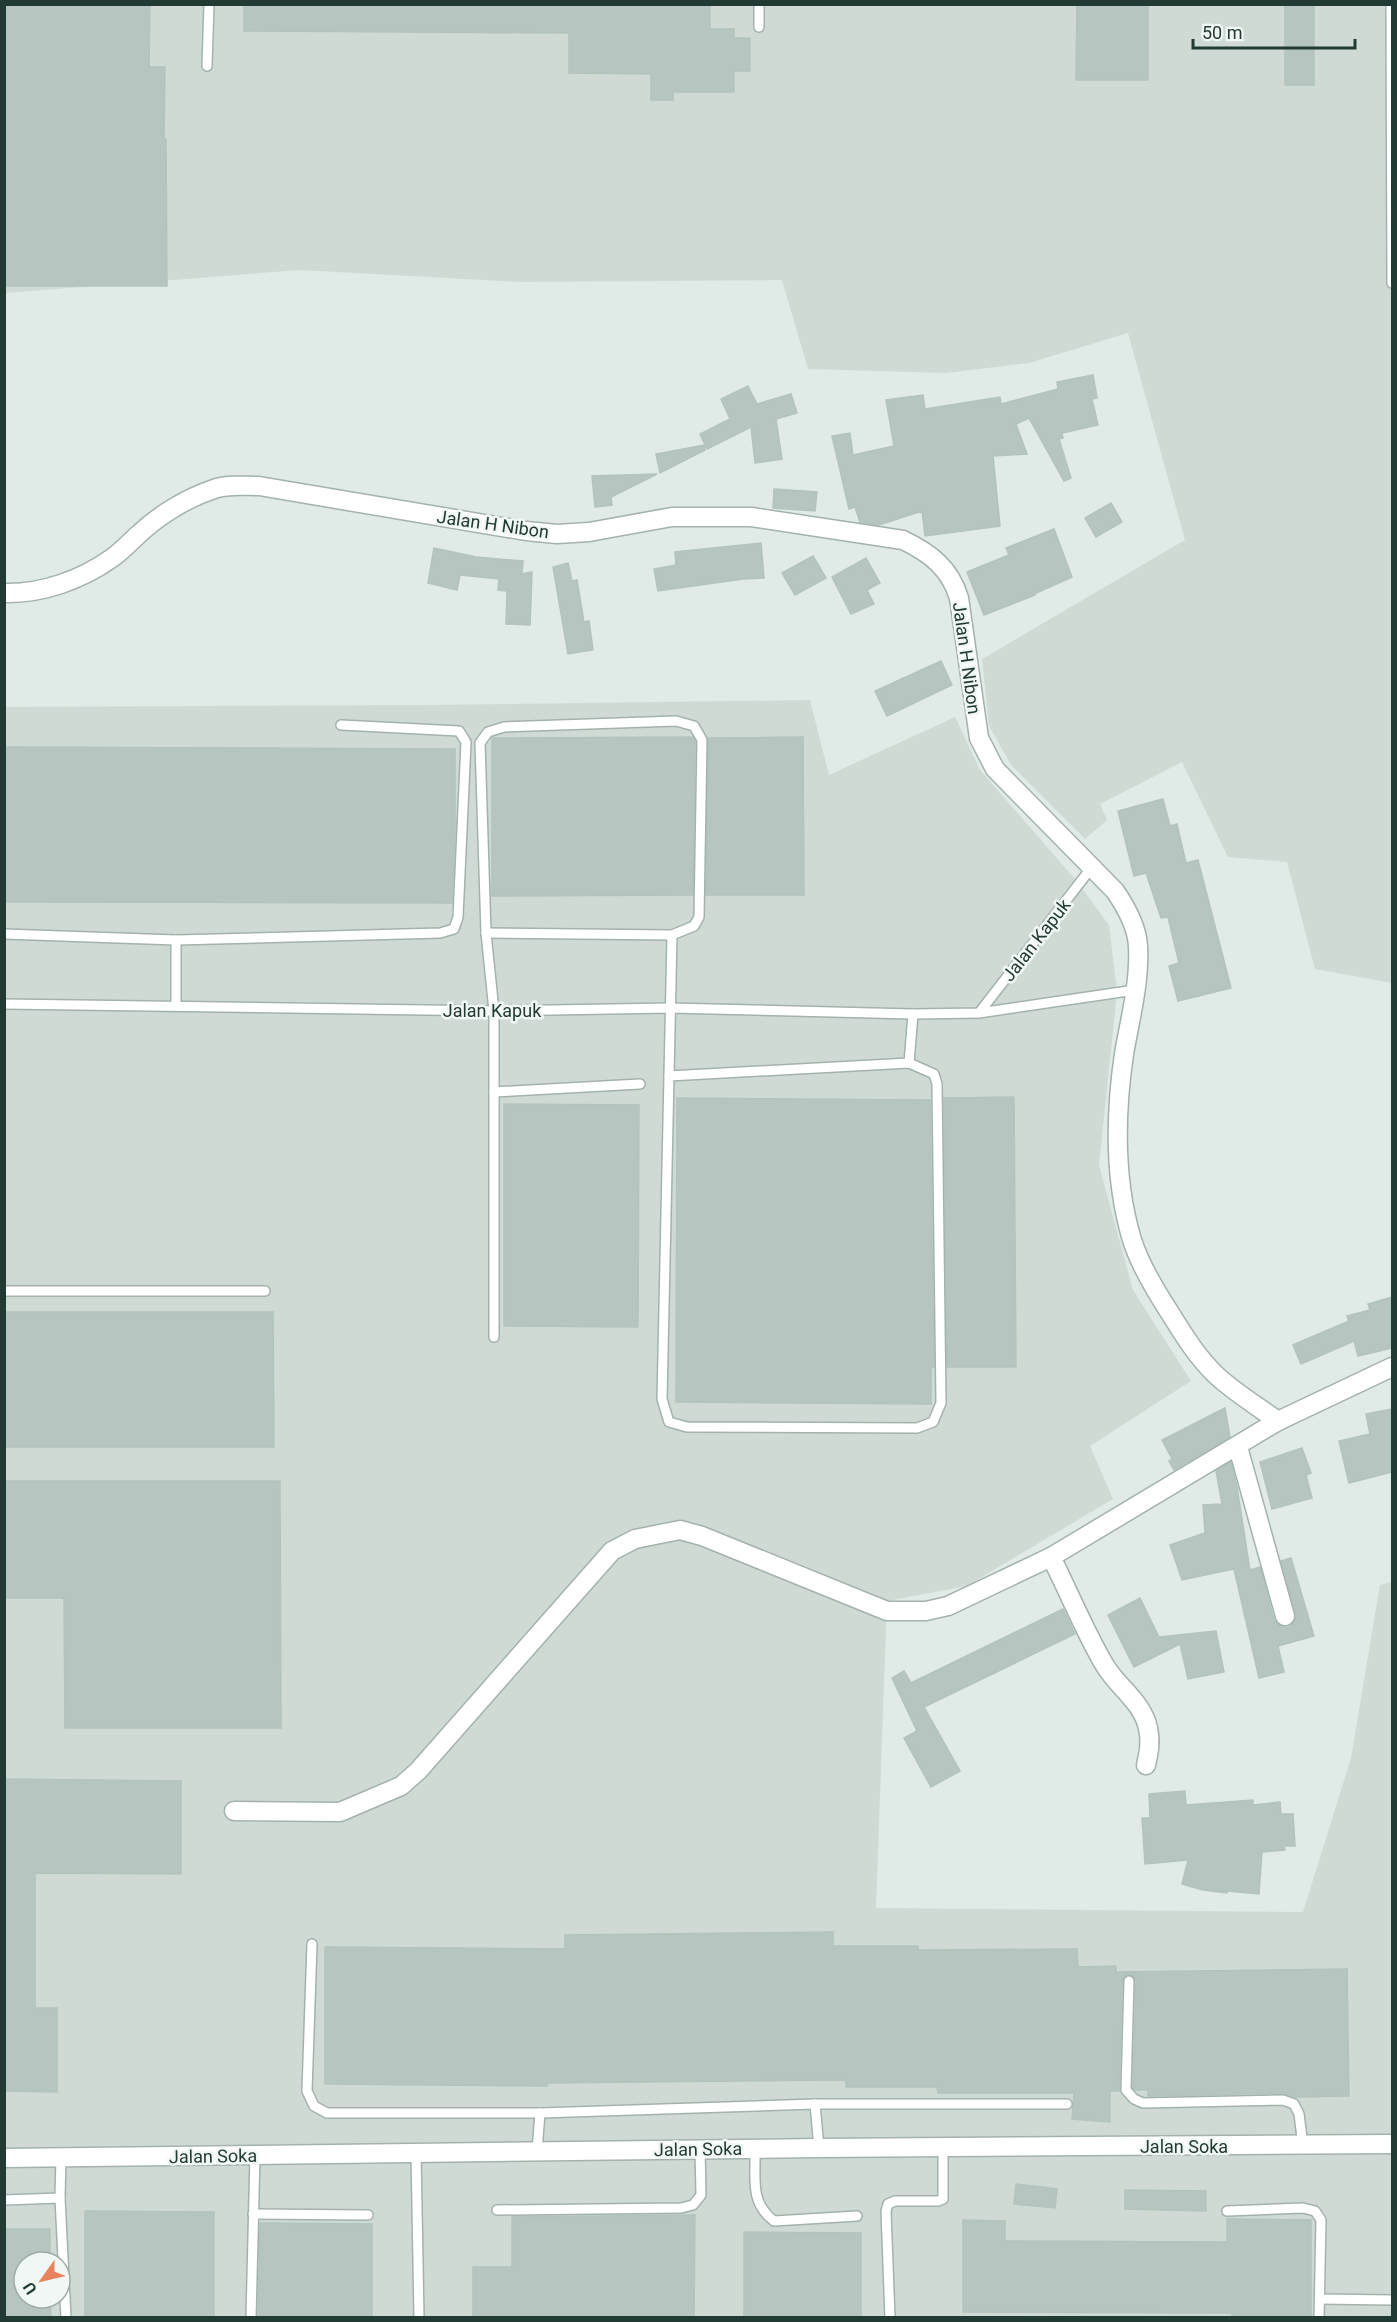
<svg xmlns="http://www.w3.org/2000/svg" width="1397" height="2322" viewBox="0 0 1397 2322" font-family="Roboto,sans-serif">
  <style>
    .built { fill: #cfdad5; fill-rule: evenodd }
    .building { fill: #b6c5bf; stroke: #b3c3bd; stroke-width: 1.5 }
    .lines { fill: none; stroke-linecap: round; stroke-linejoin: round }
    .lane-casing { stroke: #a3b2ad; stroke-width: 12 }
    .street-casing { stroke: #a3b2ad; stroke-width: 21 }
    .lane { stroke: #fff; stroke-width: 9 }
    .street { stroke: #fff; stroke-width: 18 }
    .labels { text-anchor: middle; dominant-baseline: central; stroke-width: 5; stroke-linejoin: round; paint-order: stroke }
    .street-label { font-size: 18px; fill: #223a34; stroke: #f1f7f4 }
  </style>
  <rect width="100%" height="100%" fill="#e0eae6"/>
  <g class="built">
    <polygon points="5,5 1392,5 1392,983 1315,969 1287,862 1228,857 1182,762 1100,804 1107,820 1085,839 1011,765 989,726 982,659 1185,540 1128,333 1029,363 946,373 808,369 782,280 519,282 300,270 5,293"/>
    <path d="M810 700 829 775 955 717 980 770 1075 879 1109 925 1117 992 1099 1165 1133 1290 1191 1381 1090 1446 1113 1499 967 1586 887 1601 876 1908 1303 1912 1351 1758 1380 1585 1392 1582V2317H5L4 707 429 705ZM24 2262H60V2298H24Z"/>
  </g>
  <g class="building">
    <polygon points="4,4 150,4 149,67 165,67 164,139 166,139 167,286 4,286"/>
    <polygon points="244,4 710,4 710,29 734,29 734,38 750,38 750,71 734,71 734,92 673,92 673,100 651,100 651,74 569,73 569,33 244,31"/>
    <polygon points="1077,4 1148,4 1148,80 1076,80"/>
    <rect x="1285" y="4" width="29" height="81"/>
    <polygon points="1093,375 1097,398 1092,399 1098,425 1062,433 1063,438 1059,439 1071,478 1064,481 1029,418 1016,424 1027,454 993,456 1000,526 925,536 922,511 879,525 860,522 855,507 849,509 832,436 850,433 853,455 894,446 886,400 923,395 925,409 1000,397 1001,404 1058,389 1057,382"/>
    <polygon points="748,386 757,404 791,394 797,413 776,419 782,459 755,463 751,427 707,449 700,434 730,419 721,399"/>
    <polygon points="704,445 705,450 660,473 656,454"/>
    <polygon points="657,474 611,497 612,505 595,507 592,476"/>
    <polygon points="774,489 817,492 815,511 773,508"/>
    <polygon points="1111,503 1122,522 1096,537 1085,518"/>
    <polygon points="1054,529 1072,577 1034,594 1035,595 984,615 967,572 1009,555 1006,548"/>
    <polygon points="761,543 764,578 743,579 658,591 654,569 676,565 675,552"/>
    <polygon points="434,548 476,557 523,561 522,574 532,572 530,625 506,624 507,591 498,590 499,579 460,575 457,590 428,583"/>
    <polygon points="813,556 826,578 795,595 782,573"/>
    <polygon points="866,558 880,583 867,590 874,604 851,614 832,577"/>
    <polygon points="568,563 572,581 577,580 584,622 589,621 593,650 568,654 553,567"/>
    <polygon points="941,661 952,685 887,716 875,691"/>
    <polygon points="693,737 695,742 693,895 492,896 492,738"/>
    <polygon points="803,737 804,895 706,895 708,738"/>
    <polygon points="4,747 455,749 455,829 452,903 4,902"/>
    <polygon points="1163,799 1170,826 1177,824 1186,863 1198,860 1231,988 1178,1001 1169,966 1179,963 1168,917 1161,918 1146,873 1134,876 1118,811"/>
    <polygon points="1014,1097 1016,1367 947,1367 944,1098"/>
    <polygon points="677,1098 930,1100 934,1367 931,1367 931,1404 676,1402"/>
    <polygon points="504,1104 639,1105 638,1327 504,1326"/>
    <polygon points="1392,1297 1392,1348 1358,1356 1354,1341 1301,1364 1293,1345 1349,1321 1347,1316 1370,1310 1368,1304"/>
    <polygon points="4,1312 273,1312 274,1447 4,1447"/>
    <polygon points="1225,1408 1230,1437 1174,1470 1169,1461 1172,1459 1162,1440"/>
    <polygon points="1392,1409 1392,1472 1349,1483 1339,1441 1370,1434 1366,1414"/>
    <polygon points="1302,1448 1311,1473 1306,1475 1312,1498 1272,1509 1260,1462"/>
    <polygon points="1231,1462 1237,1487 1250,1570 1260,1567 1274,1620 1282,1627 1289,1627 1293,1623 1296,1614 1281,1561 1291,1558 1314,1636 1278,1646 1284,1672 1259,1678 1234,1569 1182,1580 1170,1545 1205,1533 1203,1505 1222,1504 1216,1471"/>
    <polygon points="4,1481 280,1481 281,1728 65,1728 64,1598 4,1598"/>
    <polygon points="1140,1598 1159,1637 1216,1631 1224,1672 1188,1679 1180,1644 1134,1667 1108,1615"/>
    <polygon points="1063,1609 1075,1634 924,1707 960,1771 931,1787 904,1738 917,1731 892,1678 904,1671 911,1683"/>
    <polygon points="4,1779 181,1781 181,1874 35,1873 35,2008 57,2008 57,2092 4,2091"/>
    <polygon points="1185,1791 1186,1805 1253,1800 1253,1805 1280,1802 1281,1814 1293,1814 1295,1846 1284,1846 1285,1850 1262,1852 1259,1894 1227,1891 1227,1893 1203,1890 1182,1884 1188,1860 1145,1864 1142,1818 1150,1818 1149,1794"/>
    <polygon points="833,1932 833,1946 918,1946 918,1950 1077,1949 1078,1967 1116,1966 1116,1972 1347,1969 1349,2096 1295,2097 1283,2093 1148,2096 1148,2090 1135,2090 1133,2088 1136,1981 1133,1976 1129,1974 1124,1977 1122,1981 1119,2091 1110,2091 1110,2122 1072,2119 1074,2093 938,2093 937,2087 846,2087 846,2080 547,2083 547,2086 325,2084 325,1947 565,1949 565,1935"/>
    <polygon points="1016,2184 1057,2189 1055,2208 1014,2204"/>
    <polygon points="1125,2190 1206,2191 1206,2211 1125,2209"/>
    <polygon points="85,2211 214,2212 214,2318 85,2318"/>
    <polygon points="695,2215 694,2318 473,2318 473,2267 512,2267 512,2217"/>
    <polygon points="1227,2219 1311,2220 1311,2318 1232,2318 1232,2313 963,2312 963,2220 1005,2221 1005,2241 1227,2242"/>
    <polygon points="260,2223 372,2224 372,2318 258,2318"/>
    <polygon points="4,2229 50,2229 50,2262 24,2262 24,2298 50,2298 51,2318 4,2318"/>
    <polygon points="744,2232 861,2233 861,2318 744,2318"/>
  </g>
  <g class="lines">
    <g class="lane-casing">
      <g id="lane">
        <polyline points="759,4 759,27"/>
        <polyline points="1391,4 1392,283"/>
        <polyline points="207,66 209,4"/>
        <polyline points="486,933 672,935 669,1076"/>
        <polyline points="4,934 176,940"/>
        <polyline points="4,1004 494,1011 670,1008 913,1014 979,1013 1092,867"/>
        <polyline points="176,1005 176,940 440,933 454,929 458,917 466,742 459,731 341,725"/>
        <polyline points="979,1013 1135,990"/>
        <polyline points="909,1063 934,1074 937,1084 941,1403 933,1422 917,1428 687,1427 669,1422 662,1399 669,1076 909,1063 913,1014"/>
        <polyline points="640,1084 494,1092 494,1011 486,933 480,743 488,732 504,727 676,721 694,726 702,740 699,917 694,926 672,935"/>
        <polyline points="494,1092 494,1337"/>
        <polyline points="4,1291 265,1291"/>
        <polyline points="312,1944 307,2091 314,2106 327,2113 540,2113 815,2104"/>
        <polyline points="1129,1981 1126,2090 1134,2099 1143,2103 1283,2100 1294,2104 1299,2114 1303,2146"/>
        <polyline points="819,2148 815,2104 1067,2104"/>
        <path d="M755 2149C756 2178 749 2202 774 2221L857 2216"/>
        <polyline points="537,2151 540,2113"/>
        <polyline points="416,2152 419,2318"/>
        <polyline points="60,2198 66,2318"/>
        <polyline points="4,2200 60,2198 61,2158"/>
        <polyline points="497,2210 681,2208 693,2205 701,2195 700,2149"/>
        <polyline points="1227,2211 1303,2208 1315,2211 1321,2220 1319,2318"/>
        <polyline points="253,2214 368,2215"/>
        <polyline points="1320,2299 1392,2300"/>
        <polyline points="251,2318 255,2155"/>
        <polyline points="890,2318 886,2211 888,2204 895,2201 938,2201 943,2199 943,2146"/>
      </g>
    </g>
    <g class="street-casing">
      <g id="street">
        <path d="M4 593C42 594 81 580 112 558 122 551 130 542 139 534 159 515 187 498 214 489 228 484 244 486 259 486L526 531 557 534 589 532 672 517H751L903 540C930 553 950 568 959 598L979 738 995 769 1115 891C1126 907 1137 926 1138 946 1140 982 1130 1019 1124 1054 1115 1115 1114 1180 1132 1240 1140 1265 1155 1290 1170 1313 1183 1334 1197 1357 1216 1375 1234 1392 1257 1406 1278 1421L1392 1367"/>
        <polyline points="1238,1447 1285,1616"/>
        <path d="M1051 1557C1069 1592 1084 1630 1104 1664 1117 1687 1142 1701 1148 1728 1151 1741 1149 1752 1146 1765"/>
        <polyline points="234,1811 340,1812 401,1786 418,1771 612,1551 635,1539 680,1530 702,1536 887,1611 926,1611 948,1606 1051,1557 1278,1421"/>
        <polyline points="4,2158 819,2148 1392,2144"/>
      </g>
    </g>
    <use href="#lane" class="lane"/>
    <use href="#street" class="street"/>
  </g>
  <g class="labels">
    <g class="street-label">
      <text transform="translate(493 524) rotate(8)">Jalan H Nibon</text>
      <text transform="translate(967 658) rotate(82)">Jalan H Nibon</text>
      <text transform="translate(1036 940) rotate(-52)">Jalan Kapuk</text>
      <text x="492" y="1010">Jalan Kapuk</text>
      <text x="1184" y="2146">Jalan Soka</text>
      <text transform="translate(698 2149) rotate(-1)">Jalan Soka</text>
      <text transform="translate(213 2156) rotate(-1)">Jalan Soka</text>
    </g>
  </g>
  <rect width="1397" height="2322" fill="none" stroke="#223a34" stroke-width="12"/>
  <g transform="translate(42 2280) rotate(236)"><circle r="28" fill="#f1f7f4" stroke="#9eaba7" stroke-width="1.5"/>
  <path d="M0-4.5L10 22L0 15L-10 22Z" fill="#e9835f"/>
  <text y="-9" font-size="16" font-weight="bold" text-anchor="middle" fill="#223a34">U</text>
  </g>
  <path d="M1193 39v9h162v-9" fill="none" stroke="#223a34" stroke-width="3"/>
  <text x="1202" y="39" font-size="18" fill="#223a34" stroke="#f1f7f4" stroke-width="4.5" paint-order="stroke">50 m</text>
</svg>
